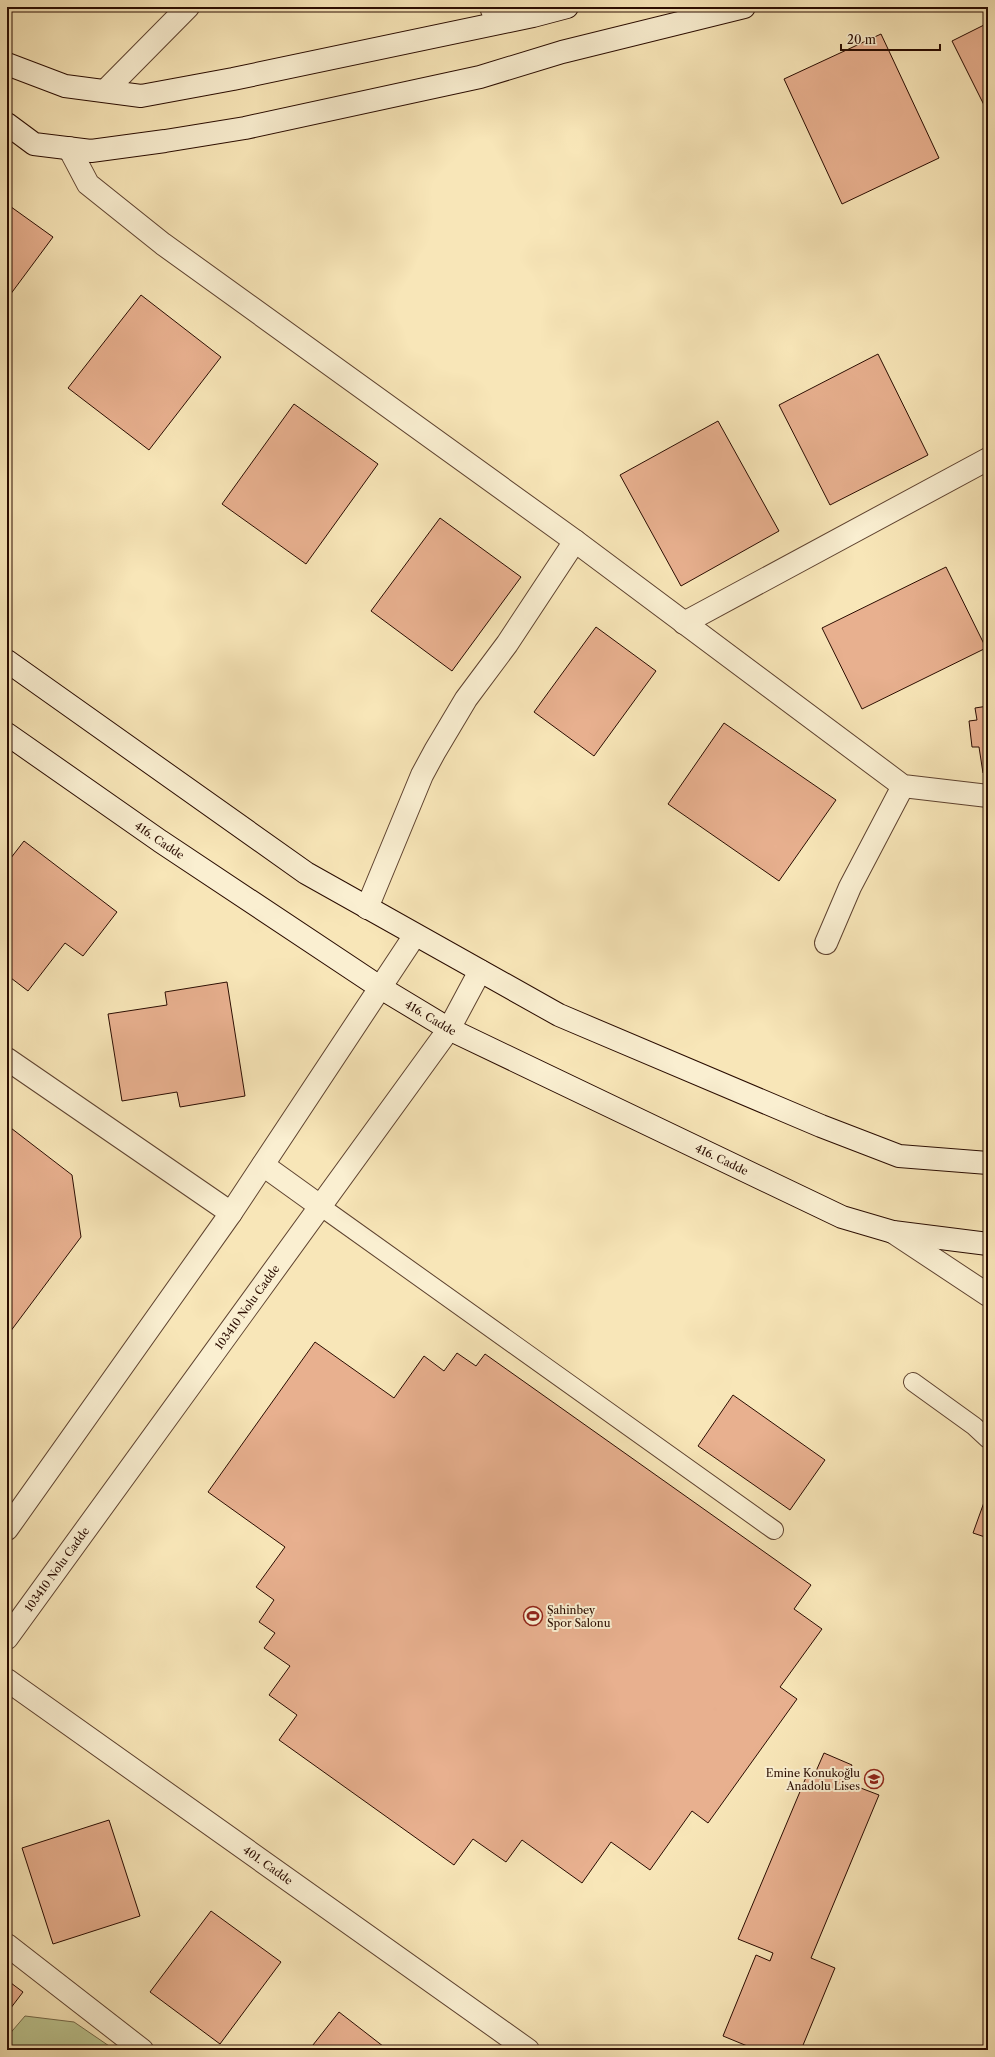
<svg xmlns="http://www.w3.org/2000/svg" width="995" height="2057" viewBox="0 0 995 2057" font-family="'Libre Caslon Text',serif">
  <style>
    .green { fill: #bcc590; stroke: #736848 }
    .building { fill: #e8b08f; stroke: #2a0c01 }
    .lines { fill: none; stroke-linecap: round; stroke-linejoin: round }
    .service-casing { stroke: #5e422f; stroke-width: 20 }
    .minor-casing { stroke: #5e422f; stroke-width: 24 }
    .tertiary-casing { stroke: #5e422f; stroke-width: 24 }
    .secondary-casing { stroke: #2a0c01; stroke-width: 24 }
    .service { stroke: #faefd1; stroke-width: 18 }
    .minor { stroke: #faefd1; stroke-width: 22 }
    .tertiary { stroke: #faefd1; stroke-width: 22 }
    .secondary { stroke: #faefd1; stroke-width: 22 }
    .labels { text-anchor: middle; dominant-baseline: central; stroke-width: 4; stroke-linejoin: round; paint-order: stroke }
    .street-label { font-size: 11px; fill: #2a0c01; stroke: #faefd1 }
    .poi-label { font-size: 11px; fill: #2a0c01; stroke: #faefd1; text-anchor: start }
  </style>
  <rect width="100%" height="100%" fill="#f8e6b8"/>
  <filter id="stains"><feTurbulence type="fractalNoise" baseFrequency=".005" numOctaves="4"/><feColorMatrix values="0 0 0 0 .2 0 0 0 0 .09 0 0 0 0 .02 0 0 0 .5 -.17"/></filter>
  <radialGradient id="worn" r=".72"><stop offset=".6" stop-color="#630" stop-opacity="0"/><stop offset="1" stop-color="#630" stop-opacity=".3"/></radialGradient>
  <polygon class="green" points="25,2016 74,2022 115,2050 7,2050 7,2037"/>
  <g class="building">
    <polygon points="988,23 988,113 952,41"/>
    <polygon points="881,34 939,158 842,204 784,79"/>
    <polygon points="7,204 53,237 7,299"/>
    <polygon points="141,295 221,357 149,450 68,388"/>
    <polygon points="878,354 928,455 830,505 779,405"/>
    <polygon points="294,404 378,464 306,564 222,504"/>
    <polygon points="718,421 779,531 681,586 620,475"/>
    <polygon points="440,518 521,577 452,671 371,611"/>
    <polygon points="946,567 986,648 862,709 822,628"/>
    <polygon points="596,627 656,671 594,756 534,712"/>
    <polygon points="988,706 988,772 983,773 979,747 972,747 969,721 977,720 975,708"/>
    <polygon points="724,723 836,800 779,881 668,804"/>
    <polygon points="24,841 117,912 83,956 65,943 28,991 7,975 7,907 9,904 7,903 7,863"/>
    <polygon points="227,982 245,1096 180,1107 177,1092 122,1101 108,1014 167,1005 165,992"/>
    <polygon points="7,1125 72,1175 81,1237 7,1336"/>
    <polygon points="315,1342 394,1398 424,1356 444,1371 457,1353 476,1366 485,1354 811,1585 794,1609 822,1629 780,1687 797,1699 708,1823 692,1811 650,1870 611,1842 582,1883 522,1840 506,1862 473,1839 454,1865 279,1740 297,1715 269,1695 290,1666 264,1648 275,1633 259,1622 274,1600 256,1587 285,1547 208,1492"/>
    <polygon points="733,1395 825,1460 790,1510 698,1446"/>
    <polygon points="987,1494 988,1495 988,1538 973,1533"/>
    <polygon points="824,1753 852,1765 845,1782 879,1795 811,1958 835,1968 801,2050 757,2050 723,2036 756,1955 770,1961 773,1953 738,1939 807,1775 813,1778"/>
    <polygon points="109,1820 140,1916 53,1944 22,1848"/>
    <polygon points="211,1911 281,1962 220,2044 150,1992"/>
    <polygon points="7,1980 23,1992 7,2013"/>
    <polygon points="339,2012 388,2050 309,2050"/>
  </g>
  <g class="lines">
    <g class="service-casing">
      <g id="service">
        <polyline points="320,1206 774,1530"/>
        <polyline points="913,1382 974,1426 988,1439"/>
      </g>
    </g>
    <g class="minor-casing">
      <g id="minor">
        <polyline points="491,7 497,23"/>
        <polyline points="105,91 188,7"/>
        <polyline points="69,148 88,184 163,244 575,541 903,786 988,796"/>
        <polyline points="684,623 988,459"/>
        <polyline points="367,908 422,775 435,751 466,699 507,644 575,541"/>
        <polyline points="826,943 850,887 903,786"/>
        <polyline points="7,1059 231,1213"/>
        <path id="s1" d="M7 1680 528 2050"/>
        <polyline points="7,1945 142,2050"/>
      </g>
    </g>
    <g class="tertiary-casing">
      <g id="tertiary">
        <polyline points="263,1165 320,1206"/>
        <polyline points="893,1232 988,1295"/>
        <polyline points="7,1529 231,1213 415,935"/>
        <path id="s2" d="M7 1638 449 1029 480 971"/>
      </g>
    </g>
    <g class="secondary-casing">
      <g id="secondary">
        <polyline points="7,64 65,86 141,96 233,79 533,16 567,7"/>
        <polyline points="7,124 34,144 91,151 165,141 245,128 480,77 562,52 744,7"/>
        <polyline points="7,661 306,873 559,1015 821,1126 899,1156 988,1163"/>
        <path id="s3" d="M7 734 160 841 381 988 449 1029 842 1217 893 1232 988 1244"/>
      </g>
    </g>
    <use href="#service" class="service"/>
    <use href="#minor" class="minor"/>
    <use href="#tertiary" class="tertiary"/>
    <use href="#secondary" class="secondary"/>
  </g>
  <defs>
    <g id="stadium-ring" transform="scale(1)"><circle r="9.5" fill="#faefd1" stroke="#8f2418" stroke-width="1.5"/><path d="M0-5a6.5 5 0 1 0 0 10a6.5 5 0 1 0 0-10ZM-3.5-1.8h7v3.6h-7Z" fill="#8f2418"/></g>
    <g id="school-ring" transform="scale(1)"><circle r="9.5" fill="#faefd1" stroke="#8f2418" stroke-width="1.5"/><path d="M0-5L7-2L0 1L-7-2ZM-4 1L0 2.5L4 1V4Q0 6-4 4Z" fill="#8f2418"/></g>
  </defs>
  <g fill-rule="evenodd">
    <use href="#stadium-ring" x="533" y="1616"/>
    <use href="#school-ring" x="874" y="1779"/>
  </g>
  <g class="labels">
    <g class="street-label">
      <text stroke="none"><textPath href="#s3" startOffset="186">416. Cadde</textPath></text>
      <text stroke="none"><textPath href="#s3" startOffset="510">416. Cadde</textPath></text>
      <text stroke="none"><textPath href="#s3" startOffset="834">416. Cadde</textPath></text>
      <text stroke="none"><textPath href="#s2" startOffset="409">103410 Nolu Cadde</textPath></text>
      <text stroke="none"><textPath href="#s2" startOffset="85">103410 Nolu Cadde</textPath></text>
      <text stroke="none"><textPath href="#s1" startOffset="320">401. Cadde</textPath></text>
    </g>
    <g class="poi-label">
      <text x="547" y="1610">Şahinbey<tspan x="547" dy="13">Spor Salonu</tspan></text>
      <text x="860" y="1773" text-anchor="end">Emine Konukoğlu<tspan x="860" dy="13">Anadolu Lises</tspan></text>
    </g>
  </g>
  <rect width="995" height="2057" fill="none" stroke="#f8e6b8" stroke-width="24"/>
  <rect x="8" y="8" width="979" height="2041" fill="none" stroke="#2a0c01" stroke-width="2"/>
  <rect x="12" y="12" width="971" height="2033" fill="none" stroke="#2a0c01"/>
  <path d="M841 44v6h99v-6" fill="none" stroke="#2a0c01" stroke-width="2"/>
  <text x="847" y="44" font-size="12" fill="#2a0c01" stroke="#faefd1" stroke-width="3" paint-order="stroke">20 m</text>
  <rect width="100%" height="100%" filter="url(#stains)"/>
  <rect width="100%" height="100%" fill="url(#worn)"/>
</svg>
